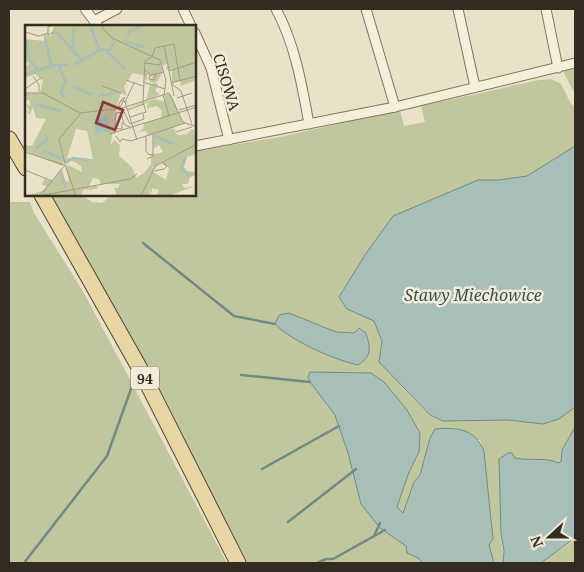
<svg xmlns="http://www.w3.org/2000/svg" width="584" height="572" viewBox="0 0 584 572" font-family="'Noto Serif',serif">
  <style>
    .green { fill: #c0c79d; fill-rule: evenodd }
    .water { fill: #a8beb8; stroke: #708b86 }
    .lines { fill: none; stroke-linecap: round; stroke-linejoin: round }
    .stream { stroke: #708b86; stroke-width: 2.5 }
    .street-casing { stroke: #83745f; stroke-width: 11 }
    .primary-casing { stroke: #524232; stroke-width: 17 }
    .street { stroke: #f5eeda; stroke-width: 9 }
    .primary { stroke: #e8d5a4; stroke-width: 15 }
    .labels { text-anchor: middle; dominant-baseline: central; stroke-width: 5; stroke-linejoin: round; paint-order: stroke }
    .shield { fill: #f2ebd7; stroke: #6e6558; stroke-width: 1 }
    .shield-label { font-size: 14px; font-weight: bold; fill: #352c21 }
    .street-label { font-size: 15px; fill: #352c21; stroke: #f2ebd7 }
    .water-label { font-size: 16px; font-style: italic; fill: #325353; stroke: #f2ebd7 }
    .inset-river { fill: none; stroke: #a8beb8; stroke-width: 2.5 }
    .inset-road { fill: none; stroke: #a19985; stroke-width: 1 }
    .view { fill: #8c3836; fill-opacity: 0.15; stroke: #8c3836; stroke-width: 2.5 }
    .inset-edge { fill: none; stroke: #352c21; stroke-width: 2.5 }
  </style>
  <rect width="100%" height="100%" fill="#e9e1c8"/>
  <g class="green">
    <polygon points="573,68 575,74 575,94 564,73 565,70"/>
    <path d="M551 79 561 84 571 104 575 106V146L527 176 499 180H478L393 216 365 255 339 297 347 309 374 321 401 386 429 415 443 421 508 420 543 424 559 419 575 407V427L562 450 561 462 558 464 554 461 524 460 515 458C510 481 500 509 501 532 501 542 504 552 503 563H494L489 545 493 539 484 451 480 440 430 438 420 475 414 482 408 497 404 513 397 508 409 472 419 452 420 433 407 410 371 373 311 372 308 377 310 382 335 415 348 453 399 542 407 546V553L418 558 423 563H243L117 312 51 195H81L92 202 102 203 108 198V195H195V151L280 137 400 110 404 126 425 122 421 106 539 80ZM289 313 336 332 354 333 327 355Z"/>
    <polygon points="9,202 30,202 34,213 84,293 227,563 9,563"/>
    <polygon points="575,538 575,563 540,563 571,543"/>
  </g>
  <g class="water">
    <polygon points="575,146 575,407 559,419 543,424 508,420 443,421 430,415 379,362 382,341 374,321 347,309 339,297 365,255 393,216 478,180 499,180 527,176"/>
    <path d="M289 313 336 332 354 333 359 328 366 333C370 348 373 355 358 365 335 360 291 341 275 324L279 315Z"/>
    <path d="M310 372 371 373 384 382 407 410 420 433 419 452 409 472 397 507 403 513 414 482 420 475 430 438 435 429C458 427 475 429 484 451L493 539 489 545 494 563H423L418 558 407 553 406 546 380 528 361 504 348 453 335 415 310 382 308 377Z"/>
    <path d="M575 427V538L541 563H503L504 551 501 533 499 459 508 453H512L515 458C528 461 549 457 558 463L561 462 562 450Z"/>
  </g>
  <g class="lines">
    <g class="stream">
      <polyline points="143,243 234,316 275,324"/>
      <polyline points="241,375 310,382"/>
      <polyline points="262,469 339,426"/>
      <polyline points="288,522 356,469"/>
      <polyline points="374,536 380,523"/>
      <polyline points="24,563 107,456 132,386"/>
      <polyline points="317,563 326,559 333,559 385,530"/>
    </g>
    <g class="street-casing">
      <g id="street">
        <polyline points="85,9 98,26"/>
        <polyline points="183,9 191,26"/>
        <path d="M276 9C295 44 302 85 309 124"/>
        <polyline points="366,9 395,107"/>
        <polyline points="458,9 475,87"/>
        <polyline points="546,9 558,68"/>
        <polyline points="94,21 117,9"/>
        <polyline points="195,33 211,68 229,140"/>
        <polyline points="195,146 395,107 575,63"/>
      </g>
    </g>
    <g class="primary-casing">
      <g id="primary">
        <polyline points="9,139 26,168"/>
        <polyline points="42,195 139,367 238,563"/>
      </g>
    </g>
    <use href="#street" class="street"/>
    <use href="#primary" class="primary"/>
  </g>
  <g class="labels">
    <rect class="shield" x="131" y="366.5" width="28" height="23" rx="4"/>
    <g class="shield-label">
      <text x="145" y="378">94</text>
    </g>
    <g class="street-label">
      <text transform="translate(227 82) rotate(73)">CISOWA</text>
    </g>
    <g class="water-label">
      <text x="473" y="295">Stawy Miechowice</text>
    </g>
  </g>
  <g transform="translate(25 25)">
    <rect width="171" height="171" fill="#e9e1c8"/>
    <path d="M29 0H171V55L156 61 155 56 147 58V46L141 44 143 39 137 40 138 47 132 57H128L133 59 130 66 135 69 121 76 125 60 129 58 124 56 128 53 125 51 129 50H122V57L118 50 108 48 99 61 102 71 96 68 91 83 87 84H91V88L86 117V120L89 115 95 120 94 131 107 142 111 153 119 148 126 139V130L138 127 134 120 128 124 129 110 123 111 121 106 113 107 118 104 119 98 136 93 137 86 132 81 123 83 124 88 122 83 123 78 102 82 130 74 140 77 139 70 146 69 158 98 146 104H149L152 110 162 109 167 104 170 107 165 110 171 108V129L162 132 159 142 162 146 171 147V150L165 152 163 159H157L159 163 170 161 143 171H131L134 165 127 163 126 171 123 159 125 171H117L127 144 158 124 128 142 116 171H92L89 163H93L95 159H76L74 154 68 153 63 163 71 160 72 163 73 160V163L71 164H68V165L59 164 56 171H0L18 166 22 161 17 160 19 154 27 156 38 142 35 146 39 155 44 157 41 139 57 147 56 141 46 135 41 139 39 136 37 141 0 126V120L7 121 21 94 11 93 8 82 5 89 0 85 5 87 1 79 6 81 4 75 0 76V68H15L18 56 10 49 0 53V42L4 39 0 36V14L20 16 18 9 26 11ZM51 104 62 106 68 134 42 133ZM136 138 144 143 141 155 127 146Z" fill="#c0c79d" fill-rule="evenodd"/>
    <path d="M83 90 85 107H74V111L70 106V94Z" fill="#a8beb8"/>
    <path class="inset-river" d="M65 0 74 24M29 5 56 34M102 10 106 5 120 0M20 13 26 40M2 16 4 34 12 44M98 16 119 22M48 23 49 2M82 27 101 45M49 40 75 25H85L90 16M34 41 41 58M0 50 29 40H44M48 62 68 70M73 71 91 68M40 73 36 67 40 58M10 79 36 86M129 111 149 119M11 123 24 113M19 126 37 134M161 132 156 143 164 151M41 138 48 133 63 135M36 146 41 163"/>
    <path class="inset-road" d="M28 0 23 2V10L29 7M75 0 87 13 135 35 141 55 139 70M0 7 14 11 23 8M139 20 149 71M127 32 130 23 149 19 155 56M120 38 135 40M120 45 126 50 139 47M144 46 172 37M125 50 124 54 129 55 131 49M8 51 14 60V67M101 55 118 61M118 57 140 64M109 58 100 77 112 115M146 58 171 51M147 59 156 66 167 99M77 61 96 68M0 64 16 53M0 68H18L55 88 97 83 144 68 158 97 172 102M138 70 144 91M152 73 167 68M96 75 100 72 98 76 96 81 93 82 96 75 100 77H102M118 76 120 36 127 32M102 85 119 79M154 85 171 80M99 87 105 99 119 94 118 89M96 88 99 99 106 103M105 92 121 87 118 77M88 103 97 104V97M151 107 167 102M84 109 172 82M89 109 91 88 100 87M91 111 95 117 97 114 106 116 160 98M121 112V126L124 130 128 129M0 127 33 138M122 134 128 131V110M40 139 34 114 56 88M40 140 51 171M0 145 27 156M129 146 139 144 142 141 138 138M16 169 40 140 33 138M14 171 105 154 112 149M116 171 130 141 172 119"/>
    <path class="view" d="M78 77 98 85 90 105 71 98Z"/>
    <rect width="171" height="171" class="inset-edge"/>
  </g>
  <rect width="584" height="572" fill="none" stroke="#352c21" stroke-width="20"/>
  <g transform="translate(549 537) rotate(249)" stroke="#f2ebd7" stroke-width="4" paint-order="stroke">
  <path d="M0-4L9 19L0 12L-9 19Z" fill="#352c21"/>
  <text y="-8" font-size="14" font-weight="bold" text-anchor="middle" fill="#352c21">N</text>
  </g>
</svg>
